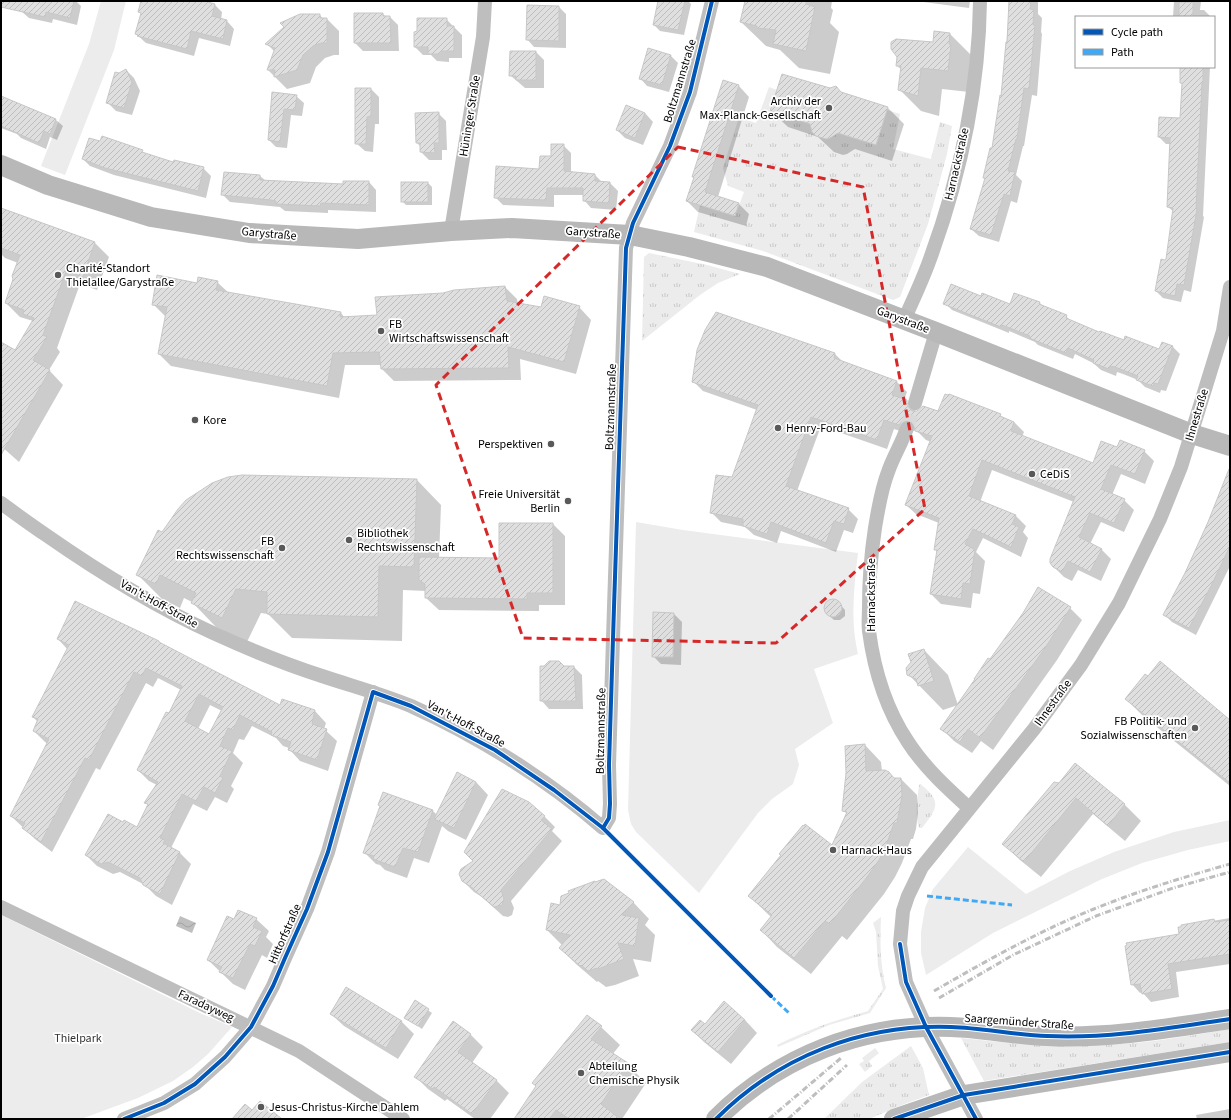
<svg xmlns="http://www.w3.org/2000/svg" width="1231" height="1120" viewBox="0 0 1231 1120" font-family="'Source Sans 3',sans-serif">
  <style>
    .grass { fill: url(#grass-tufts) }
    .park { fill: #ececec }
    .water { fill: url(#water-waves) }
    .shadow { fill: #0003; fill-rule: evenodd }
    .building { fill: url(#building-hatch); stroke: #c7c7c7; fill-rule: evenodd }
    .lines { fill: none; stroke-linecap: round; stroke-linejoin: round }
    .street-tunnel { stroke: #d9d9d9; stroke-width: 14; stroke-dasharray: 14 7; stroke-linecap: butt }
    .street { stroke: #bebebe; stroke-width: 14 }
    .secondary { stroke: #b8b8b8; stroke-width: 20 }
    .rail { stroke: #bebebe; stroke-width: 3; stroke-dasharray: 6 2 1 2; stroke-linecap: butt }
    .quiet { stroke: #3fa9f5; stroke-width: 3; stroke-dasharray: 6 3; stroke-linecap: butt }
    .cycleway-casing { stroke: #fff; stroke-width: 6 }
    .cycleway { stroke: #0057b8; stroke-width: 4 }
    .marked { fill: none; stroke: #d62828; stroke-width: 3; stroke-dasharray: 8 5; stroke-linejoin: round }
    .poi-dot { fill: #595959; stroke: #fff; stroke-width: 1.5 }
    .labels { text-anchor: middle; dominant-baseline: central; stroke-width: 3.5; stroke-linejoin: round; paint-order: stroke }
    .street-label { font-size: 12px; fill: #000; stroke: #fff }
    .poi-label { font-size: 12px; fill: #000; stroke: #fff; text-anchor: start }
    .park-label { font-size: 12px; fill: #333; stroke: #fff }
  </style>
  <defs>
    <pattern id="grass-tufts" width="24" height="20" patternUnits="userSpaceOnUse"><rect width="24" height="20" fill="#ececec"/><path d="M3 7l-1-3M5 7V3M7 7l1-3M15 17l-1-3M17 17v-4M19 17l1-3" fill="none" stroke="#c9c9c9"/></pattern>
    <pattern id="water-waves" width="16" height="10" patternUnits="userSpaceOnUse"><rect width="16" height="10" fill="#bfbfbf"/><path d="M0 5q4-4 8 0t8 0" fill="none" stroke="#a2a2a2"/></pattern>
    <pattern id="building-hatch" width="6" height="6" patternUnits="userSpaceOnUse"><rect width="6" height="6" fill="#dfdfdf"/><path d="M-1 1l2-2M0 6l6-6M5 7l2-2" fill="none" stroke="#bebebe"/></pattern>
  </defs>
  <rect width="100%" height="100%" fill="#fff"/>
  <g class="grass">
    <path d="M769 87 777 90 769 111 814 125 811 128 812 132C818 137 826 141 833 136L834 132 876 145 887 110 900 114 893 149 931 159 940 122 952 126 947 154 928 224 900 297 893 300 763 251 694 232 700 205 735 216 744 192 728 186 723 168 739 117 756 123Z"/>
    <polygon points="649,253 707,265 740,274 718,283 700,295 642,341 644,257"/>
    <path d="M920 784C943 801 937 809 922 828H919C915 814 917 801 919 786Z"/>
    <path d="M881 917C880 942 880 964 886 988L870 1013 829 1025 778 1047 777 1045C807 1030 836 1020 868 1011L883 989 878 966 876 932 873 923Z"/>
    <path d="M1230 1029V1042L984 1081 961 1038C1009 1043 1057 1048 1106 1045 1148 1043 1189 1036 1230 1029Z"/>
    <polygon points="911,1046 923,1068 929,1095 902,1105 869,1119 824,1119 862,1082"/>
    <polygon points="875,1048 879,1053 869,1061 872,1066 865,1072 859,1064 864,1061 862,1058"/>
  </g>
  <g class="park">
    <polygon points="101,1 126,1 114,50 65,175 41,166 89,44"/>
    <path d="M636 522 683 530 858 553C854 587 850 620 858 654L814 669 833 723 795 749 799 765 793 784 772 799 758 813 699 893 636 832 631 824 628 810Z"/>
    <polygon points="1230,820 1230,841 1188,850 1142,863 1102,879 993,933 926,975 921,953 921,932 925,908 933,889 968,847 1026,894 1070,871 1114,852 1174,832"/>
    <polygon points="1,915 200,1013 232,1027 208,1054 193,1067 173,1081 138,1098 81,1119 1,1119"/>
  </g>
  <polygon class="water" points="180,916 196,923 192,933 176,926"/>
  <g class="shadow">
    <polygon points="1,1 76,1 81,6 77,25 53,19 52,23 29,18 21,11 1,4"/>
    <polygon points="181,1 200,1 215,5 222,12 221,20 227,21 234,29 230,46 199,38 194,56 146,43 136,34"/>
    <polygon points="659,1 688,1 691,4 684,35 660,31 654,25"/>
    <polygon points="746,1 832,1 831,8 833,10 830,23 839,32 830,74 799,68 780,50 766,46 741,22"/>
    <polygon points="916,1 970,1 969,8"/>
    <polygon points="1010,1 1038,1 1038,14 1042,18 1041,32 1042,34 1037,96 1032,95 1024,146 1023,146 1016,175 1022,181 1017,203 1011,201 999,242 979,236 971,229 986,179 984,178 993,150 1002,97"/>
    <polygon points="1174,1 1201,1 1200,10 1204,10 1211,17 1173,17"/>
    <polygon points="559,7 566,14 566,48 534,47 527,39"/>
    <polygon points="355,14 383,14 386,17 390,17 398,25 399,51 363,51 355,43"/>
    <polygon points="320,15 323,19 327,19 339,31 339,55 334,55 325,58 316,67 310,83 287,89 268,70 275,52 267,44 285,27"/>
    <polygon points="446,19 462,35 462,58 449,58 449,62 437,61 431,55 423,55 415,47"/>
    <polygon points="950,34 971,55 969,92 942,89 939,116 921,111 899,89 902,70 897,66 898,56 934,43"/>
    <polygon points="511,52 536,52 544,60 544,88 525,88 510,75"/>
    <polygon points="671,56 678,63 669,92 647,86 640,78"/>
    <polygon points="1182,67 1210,67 1203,216 1204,217 1191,292 1184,290 1181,302 1163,298 1156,291 1166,259 1174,212 1168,207 1171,144 1166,144 1159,137 1181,119 1183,83"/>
    <polygon points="126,70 134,78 140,91 132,115 116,111 108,103 119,74"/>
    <polygon points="739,86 749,97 718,197 739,204 749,214 746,226 698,212 687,201 694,178 693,177"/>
    <polygon points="371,89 379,97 379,124 375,124 373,152 365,151 356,143"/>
    <polygon points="273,93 296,96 304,103 302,116 291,115 287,148 276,147 269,140"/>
    <polygon points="842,93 888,108 904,124 892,161 855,149 847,154 843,155 834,152 818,137 788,127 771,111"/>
    <polygon points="1,95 8,100 56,120 63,126 57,140 50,137 46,149 21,138 17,134 1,128"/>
    <polygon points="438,113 446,121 447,150 442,150 442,160 429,160 421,152 421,147 417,143"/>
    <polygon points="645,113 653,122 643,145 625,138 617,130"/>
    <polygon points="563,145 571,153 571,173 595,175 602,182 610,183 618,191 616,210 591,208 584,200 584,195 554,195 554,207 503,205 495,197 540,170"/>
    <polygon points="142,151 146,155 174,163 203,168 211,176 206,198 114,175 90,166 83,159"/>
    <polygon points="224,173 260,176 266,181 344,185 369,182 376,190 376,212 328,210 328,213 285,211 280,207 230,202 222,194"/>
    <polygon points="428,183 432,187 432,205 406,205 402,201"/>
    <polygon points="2,209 95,243 109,257 97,290 80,284 57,348 60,352 49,370 63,385 19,462 1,446 1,343 15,351 33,321 20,317 6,303 18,263 5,258 1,254 1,211"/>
    <polygon points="217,282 230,294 341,313 345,318 378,316 443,294 505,287 517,299 518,304 542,308 579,307 591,320 576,374 520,359 521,380 394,381 382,369 382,365 345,365 339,398 171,366 159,354 166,317 153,304 198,284"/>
    <polygon points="1015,294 1040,303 1044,307 1066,316 1071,321 1100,333 1124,342 1160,350 1162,343 1173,347 1180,354 1166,391 1161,390 1160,393 1145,387 1138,380 1123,374 1117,372 1116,376 1101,370 1093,363 1075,354 1073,359 1038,345 1035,342 1009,331 1009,333 952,310 945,303 981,297 1011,305"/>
    <polygon points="835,354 843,362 897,382 907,392 904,400 916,411 1000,415 1004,418 1014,422 1024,432 1022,437 1094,464 1118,449 1144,451 1154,461 1145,484 1121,474 1112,495 1124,500 1134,510 1124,532 1101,522 1090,544 1101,549 1111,559 1101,581 1078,570 1072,581 1064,577 1054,567 1074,502 992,470 980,502 1016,516 1026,526 1023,532 1028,538 1021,557 983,538 976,552 985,561 980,594 973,593 971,608 941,604 931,594 937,552 935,549 939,523 916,514 906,505 931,442 926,440 916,430 912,431 909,434 894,429 887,449 821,426 797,491 848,509 858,519 853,533 844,530 836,552 781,531 777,543 754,535 745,527 721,522 711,512 732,479 757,410 703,391 693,381"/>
    <polygon points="417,480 441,505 439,558 500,559 553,524 565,536 565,605 539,605 539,611 439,610 426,598 426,591 403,590 402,641 292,638 268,614 261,613 247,642 216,627 192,602 184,598 180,608 162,599 138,575 163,534"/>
    <polygon points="1226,480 1230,481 1230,566 1196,635 1172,622 1165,615 1186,574"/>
    <polygon points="830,600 837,601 845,610 845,616 840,620 834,620 825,612 825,605"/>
    <polygon points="1070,608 1082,620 1057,660 993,750 981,741 972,753 954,741 942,729"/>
    <polygon points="674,614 682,622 681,665 661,664 653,656"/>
    <path d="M58 639 280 706 283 700 315 711 326 723 324 729 337 741 328 771 300 761 289 749V748L283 746 276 738 252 726 244 740 239 739 233 753 243 763 231 786 234 789 227 803 215 797 207 811 193 804 171 848 180 853 191 864 172 905 156 896 145 885 120 872 113 874 97 866 86 855 124 823 137 828 148 805 146 802 157 785 149 781 138 770 169 714 181 690 158 678 153 687 146 683 100 770 96 768 52 852 35 839 11 816 48 744 45 742 34 731 38 722 33 717 68 650ZM210 705 222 711 210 736 198 729Z"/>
    <polygon points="924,650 948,675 958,705 943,710 908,674"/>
    <polygon points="563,667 574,667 582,675 583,709 549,709 541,700"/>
    <polygon points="1126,699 1230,721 1230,786 1142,715"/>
    <polygon points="865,745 881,762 882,772 894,779 901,779 917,795 918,813 916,829 913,839 911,839 902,863 895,877 884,894 847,940 842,936 811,974 777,947 761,930 771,917 749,896 832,846 847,814 843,810"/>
    <polygon points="1075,765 1125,805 1141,821 1125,841 1093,814 1041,877 1020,860 1004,844 1059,784"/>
    <polygon points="476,782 488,795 466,840 448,831 442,826 429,863 414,858 407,878 385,870 380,865 376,864 364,852 381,806 433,811 437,815"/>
    <polygon points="544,816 555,827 552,831 562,841 511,901 514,908 512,915 508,917 503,916 482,897 474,892 463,881"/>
    <polygon points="633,902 649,919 645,925 655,935 651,962 633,959 639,976 615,985 606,987 598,981 597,982 576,964 560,948 562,945 547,930 561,906"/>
    <polygon points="1230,918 1230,964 1176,972 1179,997 1151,1002 1142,992 1140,993 1132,984 1180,935 1182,926"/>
    <polygon points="256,919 269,931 266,937 273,944 267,958 262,955 245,990 233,984 208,960 234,920"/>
    <polygon points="346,989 402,1022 414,1034 398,1059 344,1026 331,1014"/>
    <polygon points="416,1002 432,1013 422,1029 406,1018"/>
    <polygon points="745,1020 757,1033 731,1064 704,1042 692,1030 705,1025"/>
    <polygon points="453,1023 471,1035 483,1047 472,1063 496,1080 509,1093 490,1119 475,1119 447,1099 445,1101 428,1089 416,1077"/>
    <polygon points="601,1027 620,1045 612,1055 627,1064 646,1083 622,1119 516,1119"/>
    <polygon points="1230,1109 1230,1119 1197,1119 1196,1115"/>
  </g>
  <g class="building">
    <polygon points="1,1 74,1 70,18 46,12 45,17 1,7"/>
    <polygon points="141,1 204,1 215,4 212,16 227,20 223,39 191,31 187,49 137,36 138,35 135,34 141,13 138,12"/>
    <polygon points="658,1 685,1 678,30 653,25"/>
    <polygon points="745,1 806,1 806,4 815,7 806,51 773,44 776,30 757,28 757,26 740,22"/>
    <polygon points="1009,1 1031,1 1030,9 1034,10 1033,25 1035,25 1029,89 1024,88 1017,139 1016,139 1008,171 1015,172 1010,196 1004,194 991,235 970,229 985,178 983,178 990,148 992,148 1000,95 1001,96 1006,42 1007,42"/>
    <rect x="1179" y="2" width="14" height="15"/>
    <polygon points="527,5 559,6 559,41 526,40"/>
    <polygon points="354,13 383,13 383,16 390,16 391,43 354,43"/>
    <polygon points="300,14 320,14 320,18 327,18 327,43 321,43 313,46 303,55 297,70 274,77 275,70 267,70 275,48 265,44 284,27 280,23"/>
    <polygon points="417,18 447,18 447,26 454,26 454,51 441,51 441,54 428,54 428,47 414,47 414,32 417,31"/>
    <polygon points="934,31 950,33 949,44 951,45 948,71 921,68 918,96 898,90 901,66 896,66 897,57 891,49 891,42 896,39 933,42"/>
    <polygon points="648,48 671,55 662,85 639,79"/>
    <polygon points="510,51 536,51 536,80 516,80 516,76 509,76"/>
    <polygon points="1180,67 1203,67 1203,83 1202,83 1196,209 1197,209 1184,285 1177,284 1175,296 1155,291 1161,259 1165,260 1166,259 1173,208 1167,207 1170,138 1158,137 1159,117 1180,118 1182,83 1180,83"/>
    <polygon points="126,69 132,82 124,108 106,103 115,72 119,73"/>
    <polygon points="782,74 830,88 836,86 841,92 888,107 876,145 838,133 830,138 826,139 816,136 812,132 810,124 770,111"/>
    <polygon points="723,80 739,85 705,192 739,203 735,216 686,201 694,177 692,177"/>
    <polygon points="355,88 371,88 371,116 367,117 366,144 355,144"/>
    <polygon points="272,92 297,95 295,110 284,109 280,142 268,140"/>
    <polygon points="1,96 56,119 50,134 44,131 39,143 1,126"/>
    <polygon points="626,105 645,113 635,138 616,130"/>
    <polygon points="439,112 439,143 434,143 435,153 420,152 420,143 416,143 415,113"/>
    <polygon points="102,136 143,150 142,152 173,162 174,160 204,167 198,191 105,168 82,159 89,138 100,141"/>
    <polygon points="551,144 564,144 564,171 595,174 595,181 610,182 609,203 583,201 583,188 547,188 546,200 494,198 496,166 539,169 540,156 551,156"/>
    <polygon points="224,172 260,175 260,180 343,184 343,181 369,181 369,205 321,203 320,206 276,204 276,201 271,200 221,195"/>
    <rect x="401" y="182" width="27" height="20"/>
    <polygon points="1,208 95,242 83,277 66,271 43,335 47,337 33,360 50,370 1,455 1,342 15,350 34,318 23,314 24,310 5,303 13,279 12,276 20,255 1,248"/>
    <polygon points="157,275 197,283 198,277 218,281 216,290 341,312 340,317 377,315 375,297 443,293 454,290 505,286 507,301 541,307 544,296 580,306 564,362 508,347 509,368 381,369 379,352 333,353 327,386 158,354 167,307 152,305"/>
    <polygon points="951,284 981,296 982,293 1010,304 1014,293 1040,302 1039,304 1067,315 1066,318 1099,332 1100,331 1124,340 1125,336 1159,349 1162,342 1173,346 1158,384 1154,383 1153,386 1136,380 1138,376 1115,367 1110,366 1109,369 1093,363 1094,360 1068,348 1066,353 1029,338 1030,336 1002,325 1001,327 943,304"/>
    <polygon points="716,312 835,353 834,358 897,381 892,395 907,400 907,405 912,411 917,411 923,406 938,411 945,394 948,395 949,394 1001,414 1000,416 1014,422 1011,431 1093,463 1101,441 1117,447 1120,440 1145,450 1135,474 1111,465 1101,489 1125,499 1114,523 1090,513 1079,537 1102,549 1090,572 1068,561 1062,572 1053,567 1050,563 1050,559 1075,497 982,460 969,496 1016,515 1012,524 1019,527 1011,547 973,529 965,544 975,550 970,584 963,583 961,599 930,594 937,550 934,550 939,518 905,505 932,436 915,431 914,423 910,420 902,421 899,425 884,420 877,440 811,417 786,486 849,508 844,524 834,521 826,543 771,522 767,534 743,526 743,519 710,513 716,475 732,477 758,405 692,382 697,350 705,330"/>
    <polygon points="1229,469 1230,546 1211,586 1189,628 1163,615 1185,573 1208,522"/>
    <polygon points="242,475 417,479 414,567 379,566 378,617 267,614 267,592 236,589 222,618 191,603 196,593 160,575 156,584 136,575 158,530 162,532 178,509 186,500 212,483 228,477"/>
    <polygon points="499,523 553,523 553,593 527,593 527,599 425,598 425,584 419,580 419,557 499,558"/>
    <polygon points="1038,587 1071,607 1045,648 980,738 968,729 960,742 940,729 975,679 974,679 988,658 990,659 1023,613"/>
    <circle cx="833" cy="608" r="9"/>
    <path d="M75 601 159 641V642L280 705 282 699 315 710 312 724 327 729 317 760 288 750 291 742 271 735 272 732 240 715 233 730 228 728 220 746 232 751 220 776 223 778 215 793 204 787 196 801 182 794 160 838 165 840 163 843 180 852 160 894 143 885 140 878 108 862 101 864 85 855 108 814 123 822 124 820 137 827 148 804 144 803 158 782 137 770 166 712 169 713 182 686 146 668 142 676 134 672 89 760 85 758 41 842 22 828 25 823 10 816 49 739 33 731 38 719 32 717 69 645 57 639ZM199 694 223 707 209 734 185 721Z"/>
    <polygon points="653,612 674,613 673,657 652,657"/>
    <polygon points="924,649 934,681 918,686 916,679 907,675 906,668 911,662 908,654"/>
    <polygon points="549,661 559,661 564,666 574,666 576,701 540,701 540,666 544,666"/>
    <polygon points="1160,661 1230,720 1230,783 1125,699 1145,674 1148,676"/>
    <polygon points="865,744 866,771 885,770 889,772 894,778 901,778 902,796 897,823 894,823 886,846 879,860 867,877 830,924 825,921 794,958 760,930 772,915 748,896 781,855 779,854 803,825 804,826 805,824 832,845 847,812 842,811 846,773 845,746"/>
    <polygon points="1075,763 1125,804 1108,826 1076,798 1024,862 1002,844 1054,782 1059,783"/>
    <polygon points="457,772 476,782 454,828 434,819"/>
    <polygon points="502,789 529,802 545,816 541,820 552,829 501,890 504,899 502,905 494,907 474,890 474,889 462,881 459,874 461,869 473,861 464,852"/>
    <polygon points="383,792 433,810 418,852 403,848 395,867 373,859 374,856 363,853 380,806 378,805"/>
    <polygon points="604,879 634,902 622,915 639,918 635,946 618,943 624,959 598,969 597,968 588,971 581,965 580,966 559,948 570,935 546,930 551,903 560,905 561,896 569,893 568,891 595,881 595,882"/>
    <polygon points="238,910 257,918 253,927 262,931 255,946 250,944 233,978 219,972 222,967 207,960 227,916 234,919"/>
    <polygon points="1214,919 1215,922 1230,920 1230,954 1168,964 1172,989 1142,994 1140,984 1131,985 1125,946 1127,945 1126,943 1179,934 1178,927 1181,927 1181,925"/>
    <polygon points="346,987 402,1021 386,1048 330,1014"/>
    <polygon points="415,1000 429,1009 418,1026 404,1018"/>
    <polygon points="724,1001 745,1020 718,1052 691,1030 700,1020 705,1024"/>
    <polygon points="587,1015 602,1026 591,1039 628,1063 601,1104 620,1119 569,1119 556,1110 549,1119 514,1119 536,1086 532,1083"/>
    <polygon points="453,1021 471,1034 458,1052 497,1080 472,1114 434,1087 433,1089 414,1077"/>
    <polygon points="260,1101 282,1119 232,1119 245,1104 252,1110"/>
  </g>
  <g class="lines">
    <polyline class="street-tunnel" points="907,428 915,403"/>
    <g class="street">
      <polyline points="451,231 483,37 485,1"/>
      <path d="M904 320C913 300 923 279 930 259 960 177 979 88 980 1"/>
      <polyline points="915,403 936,332"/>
      <path d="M907 428C902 443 893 457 888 472 881 490 878 510 875 528 871 554 869 580 869 607 869 615 868 623 869 631 874 669 886 709 908 742 924 767 947 788 969 808"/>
      <path d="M1 503C16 514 31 525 46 535 99 572 154 606 213 633 248 649 285 664 322 676 352 686 382 694 411 706 478 736 548 780 603 828L609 818 610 804 609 765 614 607 626 248 633 223 670 146 690 92 712 1"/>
      <polyline points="1,907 299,1051 403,1119"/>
      <polyline points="124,1119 164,1103 195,1084 225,1057 251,1027 273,986 285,958 307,909 328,852 373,692"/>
      <polyline points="976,1119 926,1027 906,982 900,944 903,911 908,896 922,867 1034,729 1081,665 1119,603 1160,519 1181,467 1223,331 1230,287"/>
    </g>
    <g class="secondary">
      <polyline points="1,165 48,185 151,217 249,233 358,239 451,231 512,228 630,235 689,247 767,267 936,332 1192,434 1230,446"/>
      <path d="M716 1119C779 1056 862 1024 951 1027 983 1028 1015 1035 1047 1036 1109 1039 1169 1028 1230 1019"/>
      <polyline points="894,1119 964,1095 1230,1052"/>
    </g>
    <g class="rail">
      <path d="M934 991C986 961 1039 931 1094 909 1138 891 1184 877 1230 864"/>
      <polyline points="939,998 1013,955 1096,916 1173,888 1230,872"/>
      <polyline points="769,1119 841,1058"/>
      <polyline points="788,1119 847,1065"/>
    </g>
    <g class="quiet">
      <polyline points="927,896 1012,905"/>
      <polyline points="771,996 789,1013"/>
    </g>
    <g class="cycleway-casing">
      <g id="cycleway">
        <polyline points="603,828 609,818 610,804 609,765 614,607 626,248 633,223 670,146 690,92 712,1"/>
        <polyline points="900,944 906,982 926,1027 976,1119"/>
        <polyline points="124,1119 164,1103 195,1084 225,1057 251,1027 273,986 285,958 307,909 328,852 373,692 411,706 495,750 554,790 603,828 771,996"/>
        <path d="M716 1119C779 1056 862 1024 951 1027 983 1028 1015 1035 1047 1036 1109 1039 1169 1028 1230 1019"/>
        <polyline points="894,1119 964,1095 1230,1052"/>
      </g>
    </g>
    <use href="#cycleway" class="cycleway"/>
  </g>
  <path class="marked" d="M678 147 863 187 925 509 776 643 523 638 436 385Z"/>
  <g class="poi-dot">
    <circle cx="829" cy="108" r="4"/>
    <circle cx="58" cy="275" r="4"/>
    <circle cx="381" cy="331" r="4"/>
    <circle cx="195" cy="420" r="4"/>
    <circle cx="778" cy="428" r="4"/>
    <circle cx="551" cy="444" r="4"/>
    <circle cx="1032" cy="474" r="4"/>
    <circle cx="568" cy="501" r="4"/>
    <circle cx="349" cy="540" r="4"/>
    <circle cx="282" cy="548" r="4"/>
    <circle cx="1195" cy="728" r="4"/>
    <circle cx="833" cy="850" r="4"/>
    <circle cx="581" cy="1073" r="4"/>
    <circle cx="261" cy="1107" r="4"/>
  </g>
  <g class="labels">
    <g class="street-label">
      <text transform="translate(680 81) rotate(-73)">Boltzmannstraße</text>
      <text transform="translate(470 116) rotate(-81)">Hüninger Straße</text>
      <text transform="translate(957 164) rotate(-77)">Harnackstraße</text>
      <text transform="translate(593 233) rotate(4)">Garystraße</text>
      <text transform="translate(269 234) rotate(5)">Garystraße</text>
      <text transform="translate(903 320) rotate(21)">Garystraße</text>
      <text transform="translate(611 407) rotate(-88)">Boltzmannstraße</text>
      <text transform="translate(1197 415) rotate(-73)">Ihnestraße</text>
      <text transform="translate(871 595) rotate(-90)">Harnackstraße</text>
      <text transform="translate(159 604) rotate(29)">Van't-Hoff-Straße</text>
      <text transform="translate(1053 703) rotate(-54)">Ihnestraße</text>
      <text transform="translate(466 724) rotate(28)">Van't-Hoff-Straße</text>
      <text transform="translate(601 731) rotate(-89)">Boltzmannstraße</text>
      <text transform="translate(285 934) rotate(-66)">Hittorfstraße</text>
      <text transform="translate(206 1006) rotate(25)">Faradayweg</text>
      <text transform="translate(1019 1022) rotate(4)">Saargemünder Straße</text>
    </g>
    <g class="poi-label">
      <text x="821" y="101" text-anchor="end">Archiv der<tspan x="821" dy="14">Max-Planck-Gesellschaft</tspan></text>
      <text x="66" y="268">Charité-Standort<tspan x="66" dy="14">Thielallee/Garystraße</tspan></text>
      <text x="389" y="324">FB<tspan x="389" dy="14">Wirtschaftswissenschaft</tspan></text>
      <text x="203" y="420">Kore</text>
      <text x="786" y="428">Henry-Ford-Bau</text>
      <text x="543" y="444" text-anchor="end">Perspektiven</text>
      <text x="1040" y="474">CeDiS</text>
      <text x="560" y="494" text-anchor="end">Freie Universität<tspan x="560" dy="14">Berlin</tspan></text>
      <text x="357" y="533">Bibliothek<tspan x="357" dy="14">Rechtswissenschaft</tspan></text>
      <text x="274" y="541" text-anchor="end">FB<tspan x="274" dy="14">Rechtswissenschaft</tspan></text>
      <text x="1187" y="721" text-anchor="end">FB Politik- und<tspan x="1187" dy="14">Sozialwissenschaften</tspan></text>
      <text x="841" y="850">Harnack-Haus</text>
      <text x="589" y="1066">Abteilung<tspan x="589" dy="14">Chemische Physik</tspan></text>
      <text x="269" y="1107">Jesus-Christus-Kirche Dahlem</text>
    </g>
    <g class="park-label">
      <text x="78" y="1038">Thielpark</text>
    </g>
  </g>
  <rect width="1231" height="1120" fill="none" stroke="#000000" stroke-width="4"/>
  <rect x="1075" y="16" width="140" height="52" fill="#ffffff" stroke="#999999"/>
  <rect x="1083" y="29" width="20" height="6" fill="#0057b8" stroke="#999999"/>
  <text x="1111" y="36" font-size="12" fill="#000000">Cycle path</text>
  <rect x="1083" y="49" width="20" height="6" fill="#3fa9f5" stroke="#999999"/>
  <text x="1111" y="56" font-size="12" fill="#000000">Path</text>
</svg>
